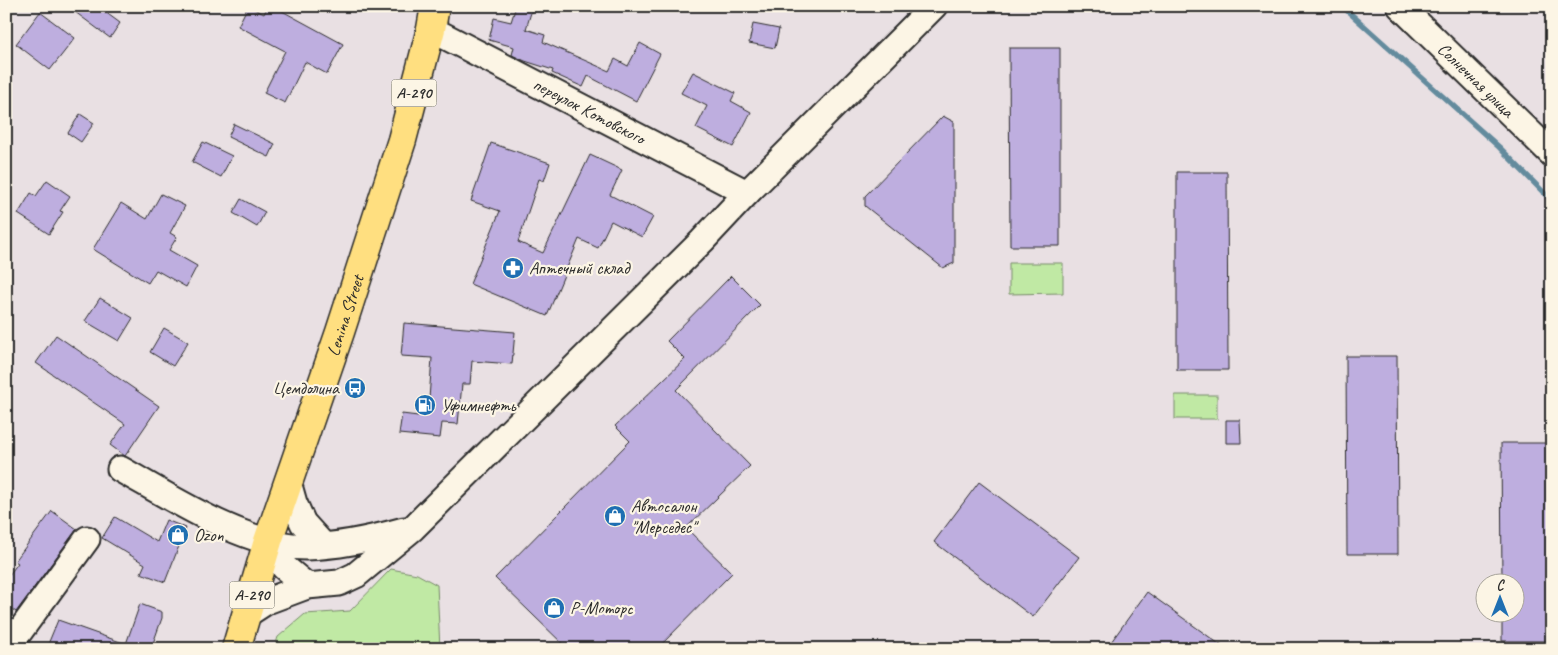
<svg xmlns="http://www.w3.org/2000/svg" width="1558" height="655" viewBox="0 0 1558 655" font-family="Caveat,sans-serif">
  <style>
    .green { fill: #c0e9a4; stroke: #768a68 }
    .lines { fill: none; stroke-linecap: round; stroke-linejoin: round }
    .stream { stroke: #638b9d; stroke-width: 5.5 }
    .building { fill: #beaedf; stroke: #2b2b2b }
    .minor-casing { stroke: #2b2b2b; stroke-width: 29 }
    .highway-casing { stroke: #2b2b2b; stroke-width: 31 }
    .minor { stroke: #fcf5e5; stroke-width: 25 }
    .highway { stroke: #ffdf80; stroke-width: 28 }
    .labels { text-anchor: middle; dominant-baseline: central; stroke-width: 4.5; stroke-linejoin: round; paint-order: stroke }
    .shield { fill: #fcf5e5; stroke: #6a6863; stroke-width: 1 }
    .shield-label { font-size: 16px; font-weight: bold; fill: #2b2b2b }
    .street-label { font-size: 18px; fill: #2b2b2b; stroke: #fcf5e5 }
    .poi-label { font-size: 18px; fill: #2b2b2b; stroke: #fcf5e5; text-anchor: start }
  </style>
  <rect width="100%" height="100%" fill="#e9e0e3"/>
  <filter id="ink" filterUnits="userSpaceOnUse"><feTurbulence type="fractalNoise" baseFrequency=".02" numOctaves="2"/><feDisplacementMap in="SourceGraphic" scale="10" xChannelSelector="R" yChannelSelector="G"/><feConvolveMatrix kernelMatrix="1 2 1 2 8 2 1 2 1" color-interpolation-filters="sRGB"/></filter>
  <g filter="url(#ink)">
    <g class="green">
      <polygon points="1009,263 1063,263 1063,293 1009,294"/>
      <rect x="1175" y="395" width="42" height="24"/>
      <polygon points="391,569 417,574 437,585 440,649 274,649 278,637 305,614 350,611"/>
    </g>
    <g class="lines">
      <polyline class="stream" points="1342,6 1499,147 1552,201"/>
    </g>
    <g class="building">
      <polygon points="67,6 97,6 120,23 110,38"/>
      <polygon points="248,6 264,14 268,6 273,6 343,44 327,74 305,62 285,103 264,93 285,51 238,26"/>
      <polygon points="516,6 533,6 526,29 545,35 543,42 609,71 615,59 628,66 640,43 660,54 636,101 588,76 583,87 552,73 553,70 525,61 512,55 514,47 489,40 494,18 511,22"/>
      <polygon points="40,12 75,38 50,70 16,44"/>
      <polygon points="753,24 779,29 775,48 749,43"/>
      <polygon points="1009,48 1060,48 1060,246 1010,246"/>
      <polygon points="693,72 735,93 731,101 751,112 733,147 696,128 707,106 681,93"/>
      <polygon points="80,114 94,123 81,142 68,133"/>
      <polygon points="943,116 954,122 954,263 943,268 865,206 865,196"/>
      <polygon points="234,124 275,144 269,157 228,137"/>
      <polygon points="203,142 232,156 221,177 192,162"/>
      <polygon points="491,143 550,163 544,181 539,179 518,242 543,253 590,155 622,170 610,195 653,217 642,237 611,221 598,248 579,239 547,316 470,284 500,211 471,201"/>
      <polygon points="1177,172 1227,172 1228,370 1177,370"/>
      <polygon points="47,180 70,196 60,211 63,212 49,234 18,214 31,193 36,196"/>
      <polygon points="161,194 185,206 170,233 177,237 169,250 197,266 186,287 156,270 148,283 93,249 121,203 147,219"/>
      <polygon points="241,199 265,212 257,227 233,213"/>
      <polygon points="731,276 760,305 676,390 750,466 686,528 732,573 657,649 568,649 495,578 630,441 615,426 685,359 667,341"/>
      <polygon points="100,298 133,318 119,341 85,321"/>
      <polygon points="404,323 515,332 512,364 472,361 470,384 462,384 458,424 442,423 440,438 399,434 402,414 418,416 420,399 429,399 432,358 401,356"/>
      <polygon points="164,328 188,342 173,366 150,352"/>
      <polygon points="56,335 159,406 125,456 110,445 125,424 36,363"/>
      <polygon points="1346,356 1397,356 1398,554 1347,554"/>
      <polygon points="1226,420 1240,420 1241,443 1226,443"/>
      <polygon points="1501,443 1552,443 1552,641 1502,641 1502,612 1516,612 1516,582 1502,582"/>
      <polygon points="979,482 1079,557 1033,617 934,542"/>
      <polygon points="52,511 77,529 16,612 6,605 6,579 18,563 15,561"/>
      <polygon points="115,517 157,542 166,520 186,528 165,582 141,573 145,564 102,538"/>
      <polygon points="1147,592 1226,649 1106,649"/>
      <polygon points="140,604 162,612 162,618 151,649 46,649 58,620 126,644"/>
    </g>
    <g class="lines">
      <g class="minor-casing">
        <g id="minor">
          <path id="s1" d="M1400 6 1552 154"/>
          <path id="s2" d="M431 29 747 193"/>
          <path d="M120 469C172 498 246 547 306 547 339 546 372 539 404 530"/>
          <polyline points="288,482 294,503 303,523 323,545"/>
          <polyline points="268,541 284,567 307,586 339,583 356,575 413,528 702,241 747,193 934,6"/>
          <polyline points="247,614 267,601 307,586"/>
          <polyline points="7,649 87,539"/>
        </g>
      </g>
      <g class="highway-casing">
        <g id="highway">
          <path id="s3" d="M236 649 268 541 340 332 402 140 431 29 435 6"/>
        </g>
      </g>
      <use href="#minor" class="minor"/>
      <use href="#highway" class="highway"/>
    </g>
  </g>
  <defs>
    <g id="pharmacy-disc" transform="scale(1.125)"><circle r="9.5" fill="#1f6fb2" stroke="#fcf5e5"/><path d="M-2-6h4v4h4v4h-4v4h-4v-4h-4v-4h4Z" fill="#fff"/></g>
    <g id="bus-disc" transform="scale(1.125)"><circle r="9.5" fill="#1f6fb2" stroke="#fcf5e5"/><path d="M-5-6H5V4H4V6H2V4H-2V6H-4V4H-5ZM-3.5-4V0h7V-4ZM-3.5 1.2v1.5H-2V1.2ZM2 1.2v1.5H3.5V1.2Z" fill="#fff"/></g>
    <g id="fuel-disc" transform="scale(1.125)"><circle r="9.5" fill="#1f6fb2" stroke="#fcf5e5"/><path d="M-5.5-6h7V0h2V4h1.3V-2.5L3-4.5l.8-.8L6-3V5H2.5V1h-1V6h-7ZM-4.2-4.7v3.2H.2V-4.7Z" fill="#fff"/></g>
    <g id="shop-disc" transform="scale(1.125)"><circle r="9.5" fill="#1f6fb2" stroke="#fcf5e5"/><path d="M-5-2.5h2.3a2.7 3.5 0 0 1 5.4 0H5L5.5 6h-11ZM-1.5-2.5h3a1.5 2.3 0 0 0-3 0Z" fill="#fff"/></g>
  </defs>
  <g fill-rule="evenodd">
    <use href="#pharmacy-disc" x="513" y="268"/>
    <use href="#bus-disc" x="355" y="388"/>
    <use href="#fuel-disc" x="425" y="405"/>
    <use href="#shop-disc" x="615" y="516"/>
    <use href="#shop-disc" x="178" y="535"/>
    <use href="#shop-disc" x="554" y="608"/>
  </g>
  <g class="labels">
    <g class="shield">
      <rect x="391.5" y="79.5" width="45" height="27" rx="4"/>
      <rect x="229.5" y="581.5" width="45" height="27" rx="4"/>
    </g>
    <g class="shield-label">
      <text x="414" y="93">А-290</text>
      <text x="252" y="595">А-290</text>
    </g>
    <g class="street-label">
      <text stroke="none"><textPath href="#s1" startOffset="106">Солнечная улица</textPath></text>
      <text stroke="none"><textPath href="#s2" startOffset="178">переулок Котовского</textPath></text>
      <text stroke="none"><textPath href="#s3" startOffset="351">Lenina Street</textPath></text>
    </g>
    <g class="poi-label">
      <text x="529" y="268">Аптечный склад</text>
      <text x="339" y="388" text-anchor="end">Цемдолина</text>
      <text x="441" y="405">Уфимнефть</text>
      <text x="631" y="506">Автосалон<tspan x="631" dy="21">"Мерседес"</tspan></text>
      <text x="194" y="535">Ozon</text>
      <text x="570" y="608">Р-Моторс</text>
    </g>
  </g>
  <rect width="1558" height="655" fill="none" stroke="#fcf5e5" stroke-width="25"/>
  <rect x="12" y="12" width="1533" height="630" fill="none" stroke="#2b2b2b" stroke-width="2" filter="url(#ink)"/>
  <g transform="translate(1500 598)"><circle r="24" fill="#fcf5e5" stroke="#a8a49b"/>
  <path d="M0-4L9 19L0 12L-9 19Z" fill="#1f6fb2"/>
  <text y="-8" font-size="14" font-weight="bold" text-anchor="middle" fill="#2b2b2b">С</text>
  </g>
</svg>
